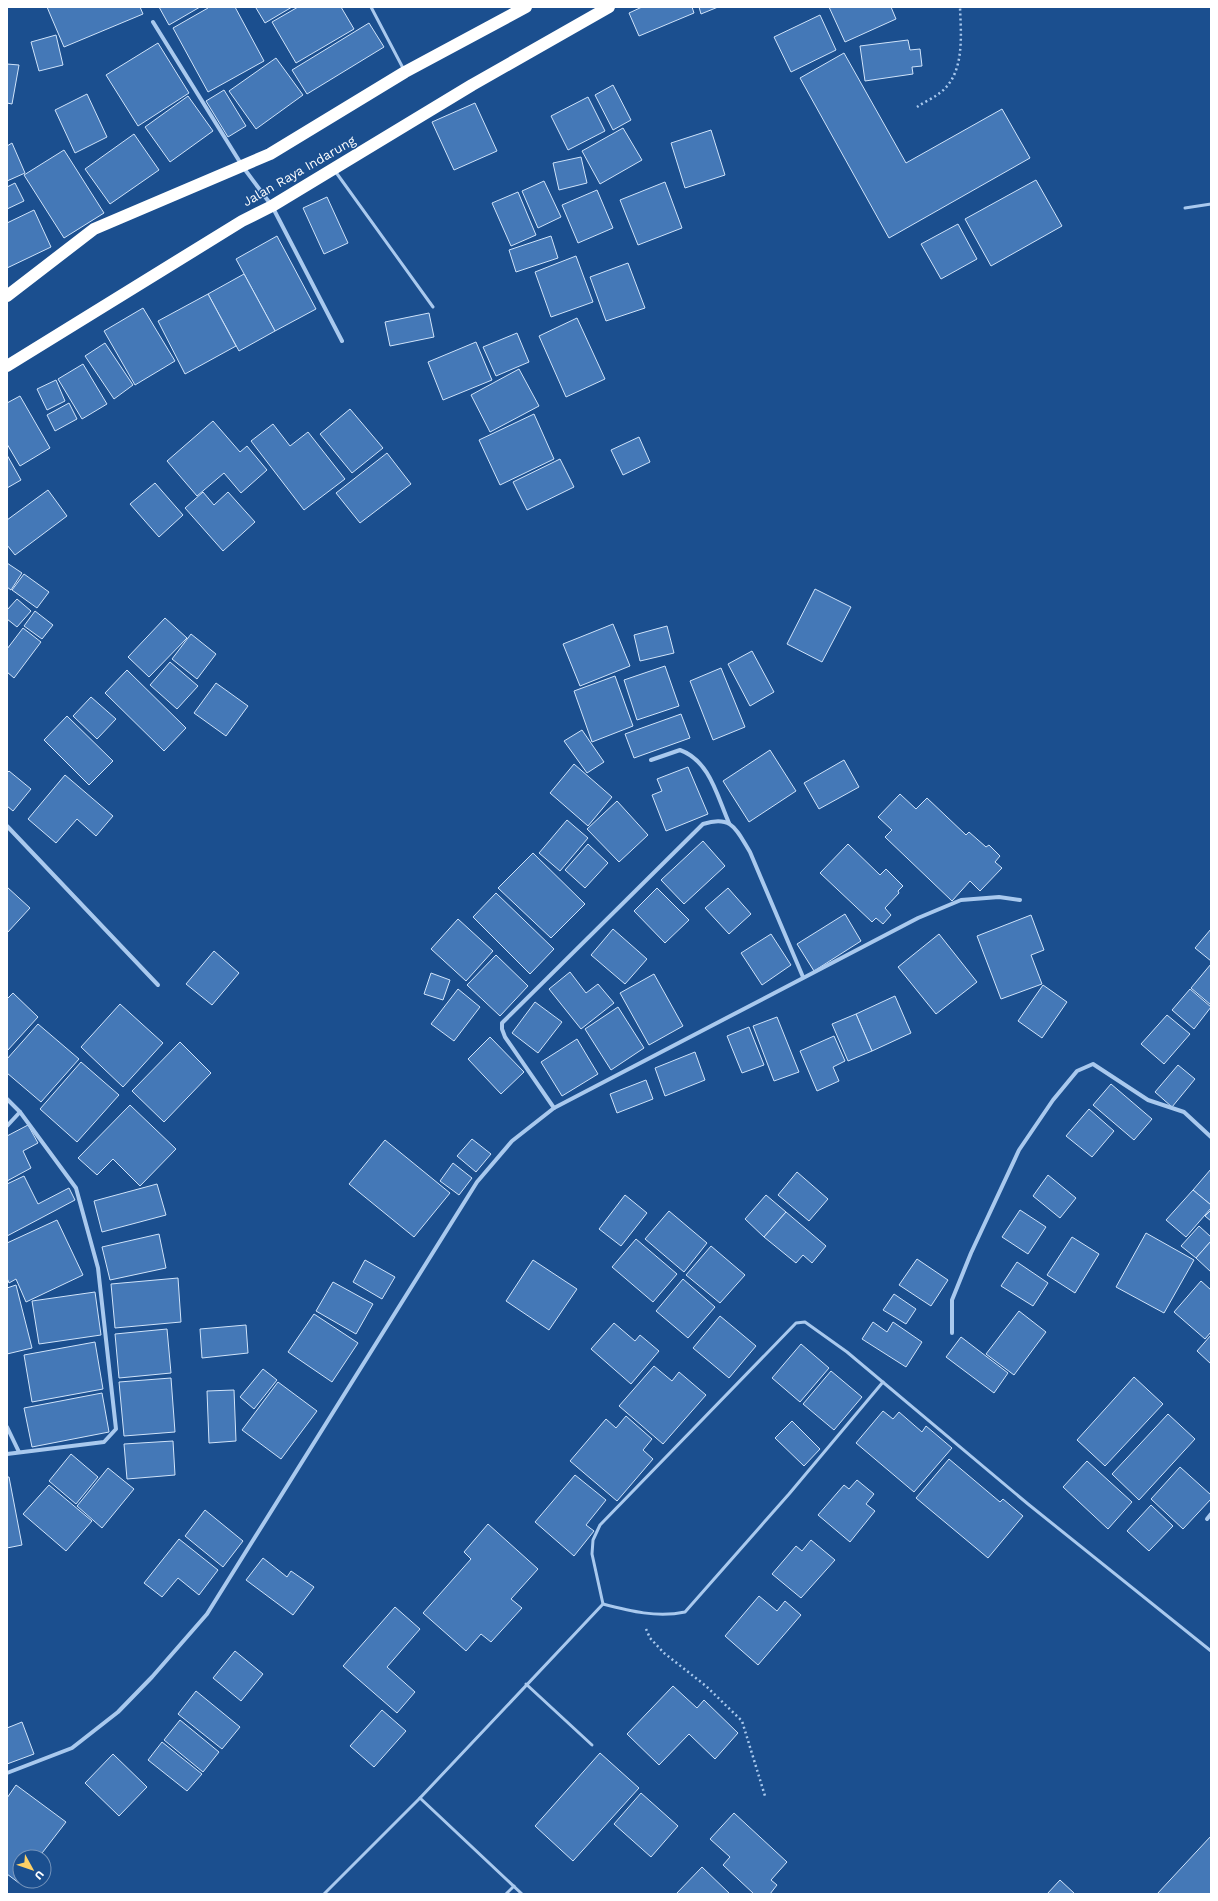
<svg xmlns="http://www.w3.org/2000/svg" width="1218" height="1901" viewBox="0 0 1218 1901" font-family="'Work Sans',sans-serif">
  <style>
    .building { fill: #4478b7; stroke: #cfe3fa }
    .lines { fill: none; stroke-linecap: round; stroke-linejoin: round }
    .path { stroke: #a9c9ee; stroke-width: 2.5; stroke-dasharray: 2 3; stroke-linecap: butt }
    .lane { stroke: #a9c9ee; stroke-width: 3 }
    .street { stroke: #a9c9ee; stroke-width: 4 }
    .highway { stroke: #fff; stroke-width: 12 }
    .labels { text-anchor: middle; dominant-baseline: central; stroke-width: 3; stroke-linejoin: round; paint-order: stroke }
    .street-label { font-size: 13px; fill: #fff; stroke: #1b4f8f }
  </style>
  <rect width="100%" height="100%" fill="#1b4f8f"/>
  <g class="building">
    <polygon points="47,7 140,7 143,14 64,47"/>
    <polygon points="159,7 200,7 169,25"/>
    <polygon points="208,7 235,7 264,61 208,92 173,28 208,8"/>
    <polygon points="258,7 292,7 265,23 256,8"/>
    <polygon points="298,7 341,7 354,29 296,63 272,22"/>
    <polygon points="642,7 692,7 694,13 639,36 629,13"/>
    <polygon points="699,7 718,7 701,14"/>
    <polygon points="829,7 891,7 896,19 845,42"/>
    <polygon points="820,15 836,50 791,72 774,37"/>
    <polygon points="369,23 384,47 307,94 292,70"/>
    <polygon points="56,35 63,65 39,71 31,42"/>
    <polygon points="908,40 910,50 920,49 922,66 912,67 913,74 865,81 860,46"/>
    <polygon points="158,43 189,93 138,126 106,75"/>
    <polygon points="844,53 906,163 1002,109 1030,158 889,238 800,78"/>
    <polygon points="276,58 303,95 256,129 229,91"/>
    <polygon points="7,64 19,65 12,104 7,103"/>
    <polygon points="613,85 631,120 613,130 595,95"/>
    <polygon points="224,90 246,126 228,137 206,101"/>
    <polygon points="87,94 107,137 75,153 55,110"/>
    <polygon points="188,96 213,131 170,162 145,127"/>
    <polygon points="588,97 605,131 568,150 551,116"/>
    <polygon points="475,103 497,151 454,170 432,122"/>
    <polygon points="623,128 642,160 600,184 582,151"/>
    <polygon points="711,130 725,175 685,188 671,143"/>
    <polygon points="134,134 159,170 110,204 85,169"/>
    <polygon points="12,143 25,173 7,181 7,146"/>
    <polygon points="64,150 104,213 64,238 24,175"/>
    <polygon points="581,157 587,183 559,190 553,163"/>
    <polygon points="1036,180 1062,226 991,266 965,219"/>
    <polygon points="544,181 561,217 538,228 522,191"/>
    <polygon points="665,182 682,228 638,245 620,200"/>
    <polygon points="15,183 24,201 7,209 7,187"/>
    <polygon points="597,190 613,228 578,243 562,205"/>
    <polygon points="518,192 536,235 511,246 492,203"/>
    <polygon points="327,197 348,243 324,254 303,208"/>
    <polygon points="34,210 51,247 7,268 7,223"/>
    <polygon points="958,224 977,259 941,279 921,244"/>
    <polygon points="277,236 316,309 275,331 236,259"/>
    <polygon points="551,236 558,258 516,272 509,250"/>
    <polygon points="576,256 593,302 551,317 535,272"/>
    <polygon points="628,263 645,308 606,321 590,277"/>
    <polygon points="244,274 275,331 239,351 208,294"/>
    <polygon points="208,294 236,346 185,374 158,321"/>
    <polygon points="143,308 175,361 135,385 104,331"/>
    <polygon points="429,313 434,337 390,346 385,322"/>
    <polygon points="577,318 605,379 566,397 539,336"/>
    <polygon points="517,333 529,362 496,376 483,347"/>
    <polygon points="476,342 492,380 443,400 428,362"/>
    <polygon points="105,343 133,385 114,399 85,356"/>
    <polygon points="83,364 107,404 82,419 58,379"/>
    <polygon points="519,369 539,406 490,432 471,395"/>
    <polygon points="56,380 65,401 47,410 37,389"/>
    <polygon points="20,396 50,448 20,466 7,444 7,403"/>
    <polygon points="69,403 77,419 55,431 47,415"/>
    <polygon points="350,409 383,448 352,473 320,434"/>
    <polygon points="534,414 554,459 500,485 479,440"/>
    <polygon points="213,421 240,452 247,446 267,470 241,493 224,473 197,496 167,461"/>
    <polygon points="273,424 290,446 308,432 345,479 304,510 251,441"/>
    <polygon points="639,437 650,462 623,475 611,450"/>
    <polygon points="387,453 411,484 360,523 336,493"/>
    <polygon points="7,455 21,480 7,488"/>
    <polygon points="560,459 574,487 527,510 513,482"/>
    <polygon points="155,483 183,515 159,537 130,504"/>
    <polygon points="48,490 67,516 15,555 7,545 7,520"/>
    <polygon points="203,492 214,505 228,492 255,522 223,551 185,508"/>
    <polygon points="7,563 22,573 11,590 7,587"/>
    <polygon points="24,574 49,592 37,608 12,590"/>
    <polygon points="815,589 851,607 822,662 787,644"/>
    <polygon points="17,599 31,611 17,627 7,619 7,610"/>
    <polygon points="35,611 53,625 42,639 24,626"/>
    <polygon points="165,618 187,638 149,677 128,657"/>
    <polygon points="613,624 630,666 580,686 563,644"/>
    <polygon points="667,626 674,653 640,661 634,635"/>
    <polygon points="23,628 41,642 14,678 7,672 7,649"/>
    <polygon points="191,634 216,654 197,679 172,659"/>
    <polygon points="752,651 774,692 750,706 728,664"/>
    <polygon points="170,662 198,686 177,709 150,685"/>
    <polygon points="665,666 679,706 637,720 624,680"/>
    <polygon points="721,668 745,727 713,740 690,681"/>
    <polygon points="127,670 186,728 164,751 105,693"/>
    <polygon points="615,676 633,726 592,742 574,691"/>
    <polygon points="216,683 248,706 226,736 194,713"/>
    <polygon points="91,697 116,719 97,739 73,716"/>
    <polygon points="681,714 690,738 634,758 625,734"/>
    <polygon points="67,716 113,761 89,785 44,740"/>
    <polygon points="582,730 604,762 587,773 564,741"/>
    <polygon points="770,750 796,791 749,822 723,781"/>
    <polygon points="844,760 859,787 819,809 804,783"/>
    <polygon points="574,764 612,797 588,826 550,793"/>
    <polygon points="688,767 708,814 666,831 652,795 662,791 657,779"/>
    <polygon points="9,771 31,789 13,811 7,806 7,773"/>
    <polygon points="65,775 113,816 96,836 77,819 56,843 28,819"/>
    <polygon points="900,794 916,809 927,798 966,835 969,832 986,847 989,845 1000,856 995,862 1002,868 980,891 970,881 952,901 885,837 892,830 878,817"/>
    <polygon points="617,801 648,835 619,862 587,829"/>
    <polygon points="567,820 588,838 560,871 539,853"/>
    <polygon points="703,841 725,866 684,904 661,880"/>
    <polygon points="588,844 608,863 585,888 565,870"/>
    <polygon points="848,844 880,875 886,869 903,886 898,891 899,893 885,908 891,915 883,924 876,918 872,922 820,873"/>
    <polygon points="533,853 585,904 551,938 498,888"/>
    <polygon points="7,887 30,908 7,933"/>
    <polygon points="657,888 689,920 665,943 634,911"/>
    <polygon points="728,888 751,914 729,934 705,908"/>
    <polygon points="496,893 554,949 530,974 473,917"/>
    <polygon points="845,914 861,941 814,971 797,944"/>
    <polygon points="1031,915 1044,950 1031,955 1042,984 1001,999 977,936"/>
    <polygon points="458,919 493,951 466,981 431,949"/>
    <polygon points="613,929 647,959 625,984 591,955"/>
    <polygon points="1211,929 1211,961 1195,948"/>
    <polygon points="771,934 791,965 762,985 741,953"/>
    <polygon points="939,934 977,982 936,1014 898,967"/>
    <polygon points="214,951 239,973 212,1005 186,984"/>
    <polygon points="496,955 528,986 500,1016 467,985"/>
    <polygon points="1211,964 1211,1005 1191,988"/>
    <polygon points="570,972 586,993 598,984 614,1003 581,1029 549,989"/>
    <polygon points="431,973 450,980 443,1000 424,994"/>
    <polygon points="654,974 683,1026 649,1045 620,993"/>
    <polygon points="1043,985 1067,1002 1042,1038 1018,1021"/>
    <polygon points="458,989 480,1007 454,1041 431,1024"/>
    <polygon points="1190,989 1211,1007 1194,1029 1172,1010"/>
    <polygon points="13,993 38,1017 7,1051 7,999"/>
    <polygon points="895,996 911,1033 872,1051 856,1014"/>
    <polygon points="535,1002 562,1022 538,1053 512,1033"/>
    <polygon points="120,1004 163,1043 123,1087 81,1047"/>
    <polygon points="618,1007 644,1048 611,1070 585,1029"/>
    <polygon points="856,1014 872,1051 848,1061 832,1024"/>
    <polygon points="1167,1015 1190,1034 1164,1064 1141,1044"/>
    <polygon points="777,1017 799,1072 774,1081 753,1026"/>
    <polygon points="38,1024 79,1059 41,1102 7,1073 7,1059"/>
    <polygon points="749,1027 764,1065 742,1073 727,1036"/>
    <polygon points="834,1036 845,1061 833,1067 839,1081 817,1091 800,1051"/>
    <polygon points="490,1037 524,1072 501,1094 468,1059"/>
    <polygon points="577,1039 598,1074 562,1096 541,1062"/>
    <polygon points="180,1042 211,1073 164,1122 132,1091"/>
    <polygon points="695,1052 705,1080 665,1096 655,1068"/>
    <polygon points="81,1062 119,1095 77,1142 40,1109"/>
    <polygon points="1178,1065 1195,1079 1172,1107 1155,1092"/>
    <polygon points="646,1080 653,1099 617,1113 610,1094"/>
    <polygon points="1111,1084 1152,1119 1134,1140 1093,1105"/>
    <polygon points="130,1105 176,1149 140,1186 113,1159 97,1175 78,1158"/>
    <polygon points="1089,1109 1114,1131 1092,1157 1066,1136"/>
    <polygon points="28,1125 38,1143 23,1151 31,1168 7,1181 7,1136"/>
    <polygon points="472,1139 491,1154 476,1172 457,1156"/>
    <polygon points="385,1140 450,1193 414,1237 349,1184"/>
    <polygon points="453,1163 472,1178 459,1195 440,1181"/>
    <polygon points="1211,1169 1211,1205 1193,1190"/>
    <polygon points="797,1172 828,1199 809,1221 778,1195"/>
    <polygon points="1048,1175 1076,1198 1060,1218 1033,1196"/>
    <polygon points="24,1176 38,1204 69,1188 75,1200 7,1236 7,1184"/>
    <polygon points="157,1184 166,1215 102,1232 94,1201"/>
    <polygon points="1193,1190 1211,1205 1211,1208 1186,1237 1166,1220"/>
    <polygon points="625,1195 647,1213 621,1246 599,1229"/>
    <polygon points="766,1195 786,1212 764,1237 745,1219"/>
    <polygon points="1020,1210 1046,1227 1028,1254 1002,1237"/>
    <polygon points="1211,1210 1211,1221 1205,1216"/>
    <polygon points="669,1211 707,1243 684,1272 645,1239"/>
    <polygon points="786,1212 826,1246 812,1263 803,1255 796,1263 764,1237"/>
    <polygon points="57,1220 83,1275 26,1302 16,1279 9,1283 7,1278 7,1243"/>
    <polygon points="1199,1226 1211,1237 1211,1241 1196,1258 1181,1246"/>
    <polygon points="1146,1233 1194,1260 1164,1313 1116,1287"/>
    <polygon points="159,1234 166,1268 110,1280 102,1247"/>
    <polygon points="1072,1237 1099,1254 1075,1293 1047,1275"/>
    <polygon points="636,1239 677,1274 653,1302 612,1267"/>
    <polygon points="1211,1241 1211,1272 1196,1258"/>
    <polygon points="711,1246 745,1275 720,1303 686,1275"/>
    <polygon points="917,1259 948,1280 931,1306 899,1285"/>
    <polygon points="365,1260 395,1277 382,1299 353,1282"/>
    <polygon points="533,1260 577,1289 549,1330 506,1301"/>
    <polygon points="1017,1262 1048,1283 1033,1306 1001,1286"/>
    <polygon points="178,1278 181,1322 115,1328 111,1284"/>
    <polygon points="683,1279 715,1307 688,1338 656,1311"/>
    <polygon points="1201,1281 1211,1290 1211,1332 1205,1339 1174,1312"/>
    <polygon points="333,1282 373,1304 356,1334 316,1311"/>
    <polygon points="16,1285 32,1348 7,1354 7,1288"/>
    <polygon points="95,1292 101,1335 39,1344 32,1301"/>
    <polygon points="894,1294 916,1309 906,1324 883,1310"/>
    <polygon points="1019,1311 1046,1332 1014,1375 986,1354"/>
    <polygon points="314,1314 358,1343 332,1382 288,1352"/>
    <polygon points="720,1316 756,1346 729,1378 693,1348"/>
    <polygon points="873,1322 887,1332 893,1322 922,1342 906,1367 862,1339"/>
    <polygon points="614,1323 635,1341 640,1335 659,1351 631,1384 591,1349"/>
    <polygon points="246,1325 248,1353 202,1358 200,1329"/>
    <polygon points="167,1329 171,1373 119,1378 115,1334"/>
    <polygon points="1211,1335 1211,1364 1197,1351"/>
    <polygon points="961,1337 1008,1373 994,1393 946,1357"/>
    <polygon points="95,1342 103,1389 32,1402 24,1355"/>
    <polygon points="801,1344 829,1368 800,1402 772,1378"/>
    <polygon points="654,1366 672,1381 679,1372 706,1395 663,1444 619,1406"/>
    <polygon points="263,1369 277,1380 254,1409 240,1397"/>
    <polygon points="831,1371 862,1397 834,1430 803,1404"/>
    <polygon points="1134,1377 1163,1404 1105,1466 1077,1440"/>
    <polygon points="171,1378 175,1432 124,1436 119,1382"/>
    <polygon points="278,1382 317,1411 281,1459 242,1430"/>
    <polygon points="234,1390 236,1441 209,1443 207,1391"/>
    <polygon points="102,1393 109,1432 32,1447 24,1408"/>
    <polygon points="883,1411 893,1419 899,1412 922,1432 926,1426 952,1448 914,1492 856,1443"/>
    <polygon points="1168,1414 1195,1439 1139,1500 1112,1474"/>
    <polygon points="626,1416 652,1439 643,1450 653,1459 617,1501 570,1461 606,1419 616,1428"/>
    <polygon points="792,1421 820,1449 804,1466 775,1438"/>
    <polygon points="173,1441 175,1475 127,1479 124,1444"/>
    <polygon points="71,1454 98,1477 76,1504 49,1481"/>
    <polygon points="949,1459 1000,1502 1003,1499 1023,1516 988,1558 916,1498"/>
    <polygon points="1087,1461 1132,1502 1108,1529 1063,1487"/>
    <polygon points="1180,1467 1211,1495 1211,1499 1183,1529 1151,1499"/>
    <polygon points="108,1468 134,1489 102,1528 77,1506"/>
    <polygon points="575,1475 606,1500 586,1525 594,1531 574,1556 535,1522"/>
    <polygon points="7,1477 9,1477 22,1545 7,1548"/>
    <polygon points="857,1480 874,1494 866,1504 875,1511 850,1542 818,1515 844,1485 849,1489"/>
    <polygon points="49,1485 92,1521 66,1551 23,1514"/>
    <polygon points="1151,1505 1173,1526 1149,1551 1127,1531"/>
    <polygon points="205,1510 243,1541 223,1567 185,1536"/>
    <polygon points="488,1524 538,1569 511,1599 522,1608 491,1642 481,1634 466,1651 423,1613 471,1559 464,1552"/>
    <polygon points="179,1539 218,1570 199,1595 178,1578 162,1597 144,1583"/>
    <polygon points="811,1540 835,1560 801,1598 772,1574 796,1546 802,1551"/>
    <polygon points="263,1558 287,1577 291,1571 314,1587 293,1615 246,1580"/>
    <polygon points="759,1596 777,1611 785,1601 801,1615 758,1665 725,1636"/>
    <polygon points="395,1607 420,1629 387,1667 415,1692 397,1713 343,1666"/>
    <polygon points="235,1651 263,1674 241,1701 213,1678"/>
    <polygon points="673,1686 697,1708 704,1700 738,1733 715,1759 689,1734 659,1765 627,1734"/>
    <polygon points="196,1691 240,1727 222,1749 178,1714"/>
    <polygon points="382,1710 406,1731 374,1767 350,1746"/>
    <polygon points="180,1720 219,1752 203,1772 164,1740"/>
    <polygon points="22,1722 34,1754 7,1764 7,1728"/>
    <polygon points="162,1742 202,1774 187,1791 148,1760"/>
    <polygon points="600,1753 639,1788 573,1861 535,1826"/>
    <polygon points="113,1754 147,1787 119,1816 85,1783"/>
    <polygon points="16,1785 66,1822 39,1857 20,1857 21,1881 19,1883 7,1874 7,1798"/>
    <polygon points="641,1793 678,1826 651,1857 614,1824"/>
    <polygon points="734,1813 787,1862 771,1880 777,1885 770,1894 754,1894 723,1865 730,1857 710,1839"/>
    <polygon points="1211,1836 1211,1894 1157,1894"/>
    <polygon points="702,1867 730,1894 676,1894"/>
    <polygon points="1060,1880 1075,1894 1047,1894"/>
  </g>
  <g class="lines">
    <g class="path">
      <path d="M917 107C924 102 934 98 941 92 965 73 961 35 960 7"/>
      <polyline points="646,1629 650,1638 664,1653 706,1686 742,1721 765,1796"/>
    </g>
    <g class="lane">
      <polyline points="371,7 404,70"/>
      <polyline points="335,171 433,307"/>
      <polyline points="1185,208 1211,204"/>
      <polyline points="603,1604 592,1554 593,1540 600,1525 796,1323 805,1322 847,1352 1028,1504 1211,1651"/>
      <polyline points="526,1684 592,1745"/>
      <polyline points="420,1798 522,1894"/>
      <path d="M324 1894 420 1798 603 1604C630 1611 657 1618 685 1612L789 1494 883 1382"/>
      <polyline points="506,1894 514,1886"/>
    </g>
    <g class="street">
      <polyline points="153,22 243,167 272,206 342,341"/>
      <path d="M651 760 680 750C710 761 717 796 729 823"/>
      <polyline points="7,826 158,985"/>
      <polyline points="7,1099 20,1112 7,1126"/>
      <path d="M554 1108 505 1037 502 1029V1023L703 824C732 815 736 829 750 852L803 977"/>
      <polyline points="952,1333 952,1300 971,1253 1019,1150 1053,1100 1077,1071 1093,1064 1148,1100 1184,1112 1211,1137"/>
      <polyline points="7,1427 19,1452"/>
      <polyline points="7,1454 104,1442 116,1429 98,1268 76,1188 20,1112"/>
      <polyline points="1207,1519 1211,1514"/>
      <polyline points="7,1773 72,1748 118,1712 152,1677 207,1614 477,1182 512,1141 554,1108 918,918 961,900 999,897 1020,900"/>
    </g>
    <g class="highway">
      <polyline points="7,296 94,229 270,154 405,72 526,7"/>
      <polyline points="7,366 242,221 272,206 472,85 609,7"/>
    </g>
  </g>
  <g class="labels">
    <g class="street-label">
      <text transform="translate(299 171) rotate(-30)">Jalan Raya Indarung</text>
    </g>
  </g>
  <rect width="1218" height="1901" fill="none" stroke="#ffffff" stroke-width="16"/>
  <g transform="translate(32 1869) rotate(130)"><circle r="19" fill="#1b4f8f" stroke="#7695bc"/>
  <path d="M0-3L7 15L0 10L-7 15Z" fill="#ffd166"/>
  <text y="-6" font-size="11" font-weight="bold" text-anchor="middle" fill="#ffffff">U</text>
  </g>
</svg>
